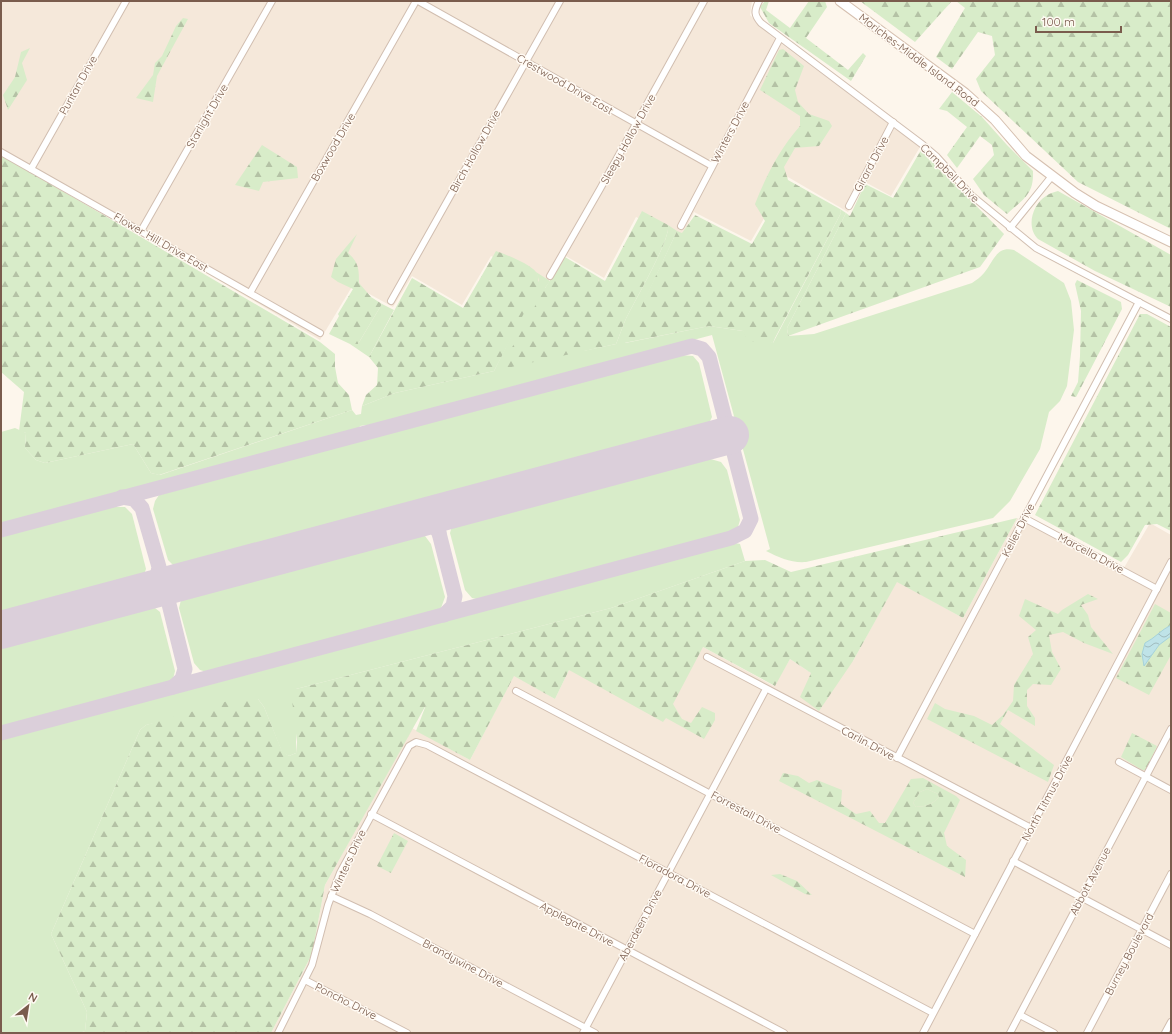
<svg xmlns="http://www.w3.org/2000/svg" width="1172" height="1034" viewBox="0 0 1172 1034" font-family="Quicksand,sans-serif">
  <style>
    .residential { fill: #f5e8da }
    .green { fill: #d8ecc9 }
    .forest { fill: url(#forest-firs); fill-rule: evenodd }
    .water { fill: url(#water-waves); stroke: #a5d3da }
    .lines { fill: none; stroke-linecap: round; stroke-linejoin: round }
    .taxiway { stroke: #dbcfda; stroke-width: 15 }
    .runway { stroke: #dbcfda; stroke-width: 38 }
    .street-casing { stroke: #d1beb0; stroke-width: 8 }
    .secondary-casing { stroke: #d6c0b0; stroke-width: 11 }
    .street { stroke: #fff; stroke-width: 6 }
    .secondary { stroke: #fff; stroke-width: 9 }
    .labels { text-anchor: middle; dominant-baseline: central; stroke-width: 3; stroke-linejoin: round; paint-order: stroke }
    .street-label { font-size: 11px; fill: #7a5c4d; stroke: #fffaf3 }
  </style>
  <defs>
    <pattern id="forest-firs" width="22" height="20" patternUnits="userSpaceOnUse"><rect width="22" height="20" fill="#d8ecc9"/><path d="M5 1l3.5 6h-7zM16 11l3.5 6h-7z" fill="#b4c2a5"/></pattern>
    <pattern id="water-waves" width="16" height="10" patternUnits="userSpaceOnUse"><rect width="16" height="10" fill="#bfe3e8"/><path d="M0 5q4-4 8 0t8 0" fill="none" stroke="#a0bbbe"/></pattern>
  </defs>
  <rect width="100%" height="100%" fill="#fdf6ec"/>
  <g class="residential">
    <polygon points="1,1 752,1 750,15 771,36 920,147 891,196 865,182 848,212 788,177 751,241 694,212 681,238 636,217 604,278 564,255 546,286 491,256 462,305 412,276 393,307 353,285 320,340 1,152"/>
    <polygon points="1017,518 1121,573 1150,523 1171,535 1171,1033 271,1033 312,954 325,885 412,728 470,760 514,675 555,699 569,670 703,647 774,686 790,659 811,673 853,661 897,581 963,618"/>
  </g>
  <g class="green">
    <path d="M840 209 846 213 787 328 788 336 814 334 972 283C976 280 981 277 984 273 994 261 996 246 1014 250L1064 283 1071 301 1074 330 1067 386 1060 401 1049 412 1040 449 1010 501 993 518 806 562C791 563 780 558 766 551L770 549 712 335 368 427 366 425 360 426 358 430 1 525V432L15 428 26 433 25 448 36 460 45 463 133 444 151 473 160 475 352 410 356 415 361 414 362 406 395 393 494 371 539 280 536 272 550 281 545 288 583 351 616 344C619 337 622 328 625 321 633 303 671 240 668 225L677 231 625 343 709 326 743 331 773 343 841 213Z"/>
    <polygon points="382,304 394,310 369,357 350,344 358,344"/>
    <polygon points="680,355 693,356 699,363 712,417 707,427 698,432 186,568 175,567 168,560 153,509 155,501 159,495"/>
    <polygon points="700,456 721,462 727,470 740,520 738,527 731,533 481,600 472,598 465,590 450,533 452,526 460,522"/>
    <polygon points="113,507 125,507 132,514 146,569 143,577 135,581 1,618 1,537"/>
    <polygon points="414,534 425,536 431,544 445,597 441,608 435,612 210,673 200,670 194,663 179,608 181,600 188,595"/>
    <polygon points="735,543 740,544 745,561 611,608 296,689 296,753 289,756 282,752 264,707 258,699 146,725 140,730 51,934 87,1012 85,1031 79,1033 1,1033 1,740"/>
    <polygon points="144,606 155,608 160,612 175,671 173,679 167,683 1,728 1,645"/>
    <path d="M927 789 938 794 939 797C932 805 926 806 916 807L913 803 920 792Z"/>
  </g>
  <g class="forest">
    <polygon points="765,1 769,1 766,10 790,28 809,1 825,1 827,7 806,38 848,70 863,53 866,56 851,81 769,23 760,7"/>
    <polygon points="860,1 952,1 915,42"/>
    <polygon points="956,1 1171,1 1171,229 1078,182 981,91 976,79 995,55 992,36 978,32 952,69 936,57 965,8"/>
    <polygon points="183,18 188,19 157,76 153,102 136,98 153,75 155,63 162,56 176,26"/>
    <polygon points="30,48 22,63 27,80 8,110 3,95 15,77 21,52"/>
    <path d="M783 49 804 66 795 90 798 102 809 114 829 121 832 126 819 146 795 148 784 167 788 180 840 209 841 213 775 338 773 343 748 341 743 331 709 326 624 343 677 231 682 233 695 215 752 244 765 221 755 204C767 174 779 150 800 126V116L760 90 779 50Z"/>
    <path d="M952 92 982 117 1007 145 1033 171C1034 195 1023 199 1007 214L984 195 973 179 994 155 992 145 980 136 957 168 947 155 967 127 947 111 939 109Z"/>
    <polygon points="262,145 297,167 298,178 263,182 259,191 235,185"/>
    <polygon points="921,150 1004,234 980,267 788,336 787,328 846,213 850,216 865,184 893,198"/>
    <polygon points="1,155 320,342 335,354 335,367 338,383 349,395 352,410 159,475 151,473 133,444 45,463 36,460 25,448 26,433 19,431 24,392 1,372"/>
    <path d="M1058 191 1171 255V307L1095 271 1038 239C1026 227 1032 205 1046 196 1050 193 1055 192 1058 191Z"/>
    <path d="M642 211 668 225C671 240 633 303 625 321 622 328 619 337 616 344L507 368V362L510 351 545 288 565 257 605 281Z"/>
    <path d="M357 234 348 253C359 262 359 270 359 283L371 297 382 304 358 344H350L329 334 339 316 338 314 353 289 338 282 331 277 336 259Z"/>
    <path d="M496 251C505 254 530 264 536 272 540 277 538 285 536 290L494 371 395 393 362 406 366 395 377 385 378 368 369 357 412 278 463 308Z"/>
    <polygon points="1077,280 1121,302 1122,309 1076,397 1071,396 1078,382 1080,356 1081,311 1075,284"/>
    <polygon points="1140,314 1147,314 1171,327 1171,531 1157,524 1145,525 1128,555 1121,562 1035,515"/>
    <polygon points="1017,518 963,618 897,582 853,661 819,711 800,697 811,673 790,659 775,686 703,647 673,704 682,719 691,723 702,707 715,713 715,720 704,739 666,718 663,722 569,670 555,699 514,676 470,760 416,731 426,705 325,885 312,954 271,1033 79,1033 85,1031 87,1012 51,934 140,730 146,725 248,695 258,699 264,707 282,751 289,756 296,753 297,742 292,700 293,694 296,689 611,608 745,561 765,560 791,572"/>
    <polygon points="1088,594 1098,599 1081,605 1088,615 1091,627 1113,654 1084,643 1063,632 1049,635 1052,652 1061,669 1051,685 1033,684 1027,690 1027,706 1035,718 1035,726 1008,710 1000,724 1054,765 1048,782 927,719 935,703 945,709 974,716 992,725 1003,715 1013,701 1014,685 1033,654 1028,637 1036,630 1019,616 1025,599 1058,614 1062,610"/>
    <path d="M1155 604 1171 613V625C1158 632 1151 642 1142 654L1144 665 1159 645 1171 634V655L1149 695 1116 678Z"/>
    <polygon points="1132,733 1157,746 1146,770 1142,770 1121,757"/>
    <path d="M783 773 798 776 809 783 817 780 842 790 841 804 856 814 870 811 879 823H885L911 779 923 778 956 796 960 800 944 833 947 846 966 860 965 877 779 781ZM927 789 938 794 939 797C932 805 926 806 916 807L913 803 920 792Z"/>
    <polygon points="394,833 408,841 391,873 377,866"/>
    <polygon points="780,874 797,881 812,895 805,894 771,875"/>
  </g>
  <path class="water" d="M1171 625V636L1159 645 1144 666 1142 654 1145 643C1155 638 1161 630 1171 625Z"/>
  <g class="lines">
    <g class="taxiway">
      <polyline points="122,497 134,499 142,508 159,567 156,582 145,592"/>
      <path d="M416 519C427 520 434 523 439 533L455 596 453 606 444 615"/>
      <polyline points="1,530 692,346 702,349 709,357 751,519 745,531 731,538 1,733"/>
      <path d="M439 533C437 522 444 515 453 509"/>
      <polyline points="173,687 182,679 185,669 168,600 172,591 181,582"/>
    </g>
    <polyline class="runway" points="1,630 730,435"/>
    <g class="street-casing">
      <g id="street">
        <polyline points="418,1 712,166"/>
        <path d="M759 1C754 11 754 15 761 23L923 145 936 156 971 195 1036 248 1171 319"/>
        <polyline points="1,152 320,333"/>
        <polyline points="31,169 126,1"/>
        <polyline points="849,206 893,122"/>
        <polyline points="681,226 780,38"/>
        <polyline points="1010,228 1052,176"/>
        <polyline points="141,231 272,1"/>
        <polyline points="550,276 600,189 704,1"/>
        <polyline points="250,293 416,1"/>
        <polyline points="391,301 560,1"/>
        <polyline points="1024,518 1157,589"/>
        <polyline points="707,657 1031,828"/>
        <polyline points="516,691 975,934"/>
        <polyline points="897,758 1139,302"/>
        <polyline points="1119,762 1171,790"/>
        <polyline points="371,814 784,1033"/>
        <polyline points="1013,861 1171,945"/>
        <polyline points="331,896 370,914 595,1033"/>
        <polyline points="305,980 407,1033"/>
        <polyline points="1020,1015 1054,1033"/>
        <polyline points="278,1033 312,965 328,905 340,873 409,746 416,742 427,745 933,1013"/>
        <polyline points="583,1033 766,689"/>
        <polyline points="923,1033 1171,562"/>
        <polyline points="1010,1033 1171,729"/>
        <polyline points="1087,1033 1171,874"/>
        <polyline points="1165,1033 1171,1022"/>
      </g>
    </g>
    <g class="secondary-casing">
      <polyline id="secondary" points="840,1 965,93 995,120 1026,156 1075,193 1096,206 1171,242"/>
    </g>
    <use href="#street" class="street"/>
    <use href="#secondary" class="secondary"/>
  </g>
  <g class="labels">
    <g class="street-label">
      <text transform="translate(919 60) rotate(37)">Moriches-Middle Island Road</text>
      <text transform="translate(565 84) rotate(30)">Crestwood Drive East</text>
      <text transform="translate(78 85) rotate(-61)">Puritan Drive</text>
      <text transform="translate(207 116) rotate(-60)">Starlight Drive</text>
      <text transform="translate(730 132) rotate(-62)">Winters Drive</text>
      <text transform="translate(628 139) rotate(-61)">Sleepy Hollow Drive</text>
      <text transform="translate(333 147) rotate(-60)">Boxwood Drive</text>
      <text transform="translate(475 151) rotate(-61)">Birch Hollow Drive</text>
      <text transform="translate(871 164) rotate(-62)">Girard Drive</text>
      <text transform="translate(950 173) rotate(45)">Campbell Drive</text>
      <text transform="translate(161 242) rotate(30)">Flower Hill Drive East</text>
      <text transform="translate(1018 530) rotate(-63)">Keller Drive</text>
      <text transform="translate(1091 553) rotate(28)">Marcella Drive</text>
      <text transform="translate(868 743) rotate(28)">Carlin Drive</text>
      <text transform="translate(1047 798) rotate(-62)">North Titmus Drive</text>
      <text transform="translate(746 812) rotate(28)">Forrestall Drive</text>
      <text transform="translate(348 861) rotate(-65)">Winters Drive</text>
      <text transform="translate(675 876) rotate(28)">Floradora Drive</text>
      <text transform="translate(1090 881) rotate(-62)">Abbott Avenue</text>
      <text transform="translate(577 924) rotate(28)">Applegate Drive</text>
      <text transform="translate(640 925) rotate(-62)">Aberdeen Drive</text>
      <text transform="translate(1129 954) rotate(-62)">Burney Boulevard</text>
      <text transform="translate(463 963) rotate(28)">Brandywine Drive</text>
      <text transform="translate(346 1001) rotate(27)">Poncho Drive</text>
    </g>
  </g>
  <rect width="1172" height="1034" fill="none" stroke="#7a5c4d" stroke-width="4"/>
  <g transform="translate(28 1006) rotate(30)" stroke="#fffaf3" stroke-width="3" paint-order="stroke">
  <path d="M0-3L7 15L0 10L-7 15Z" fill="#7a5c4d"/>
  <text y="-6" font-size="11" font-weight="bold" text-anchor="middle" fill="#7a5c4d">N</text>
  </g>
  <path d="M1036 26v6h85v-6" fill="none" stroke="#7a5c4d" stroke-width="2"/>
  <text x="1042" y="26" font-size="12" fill="#7a5c4d" stroke="#fffaf3" stroke-width="3" paint-order="stroke">100 m</text>
</svg>
